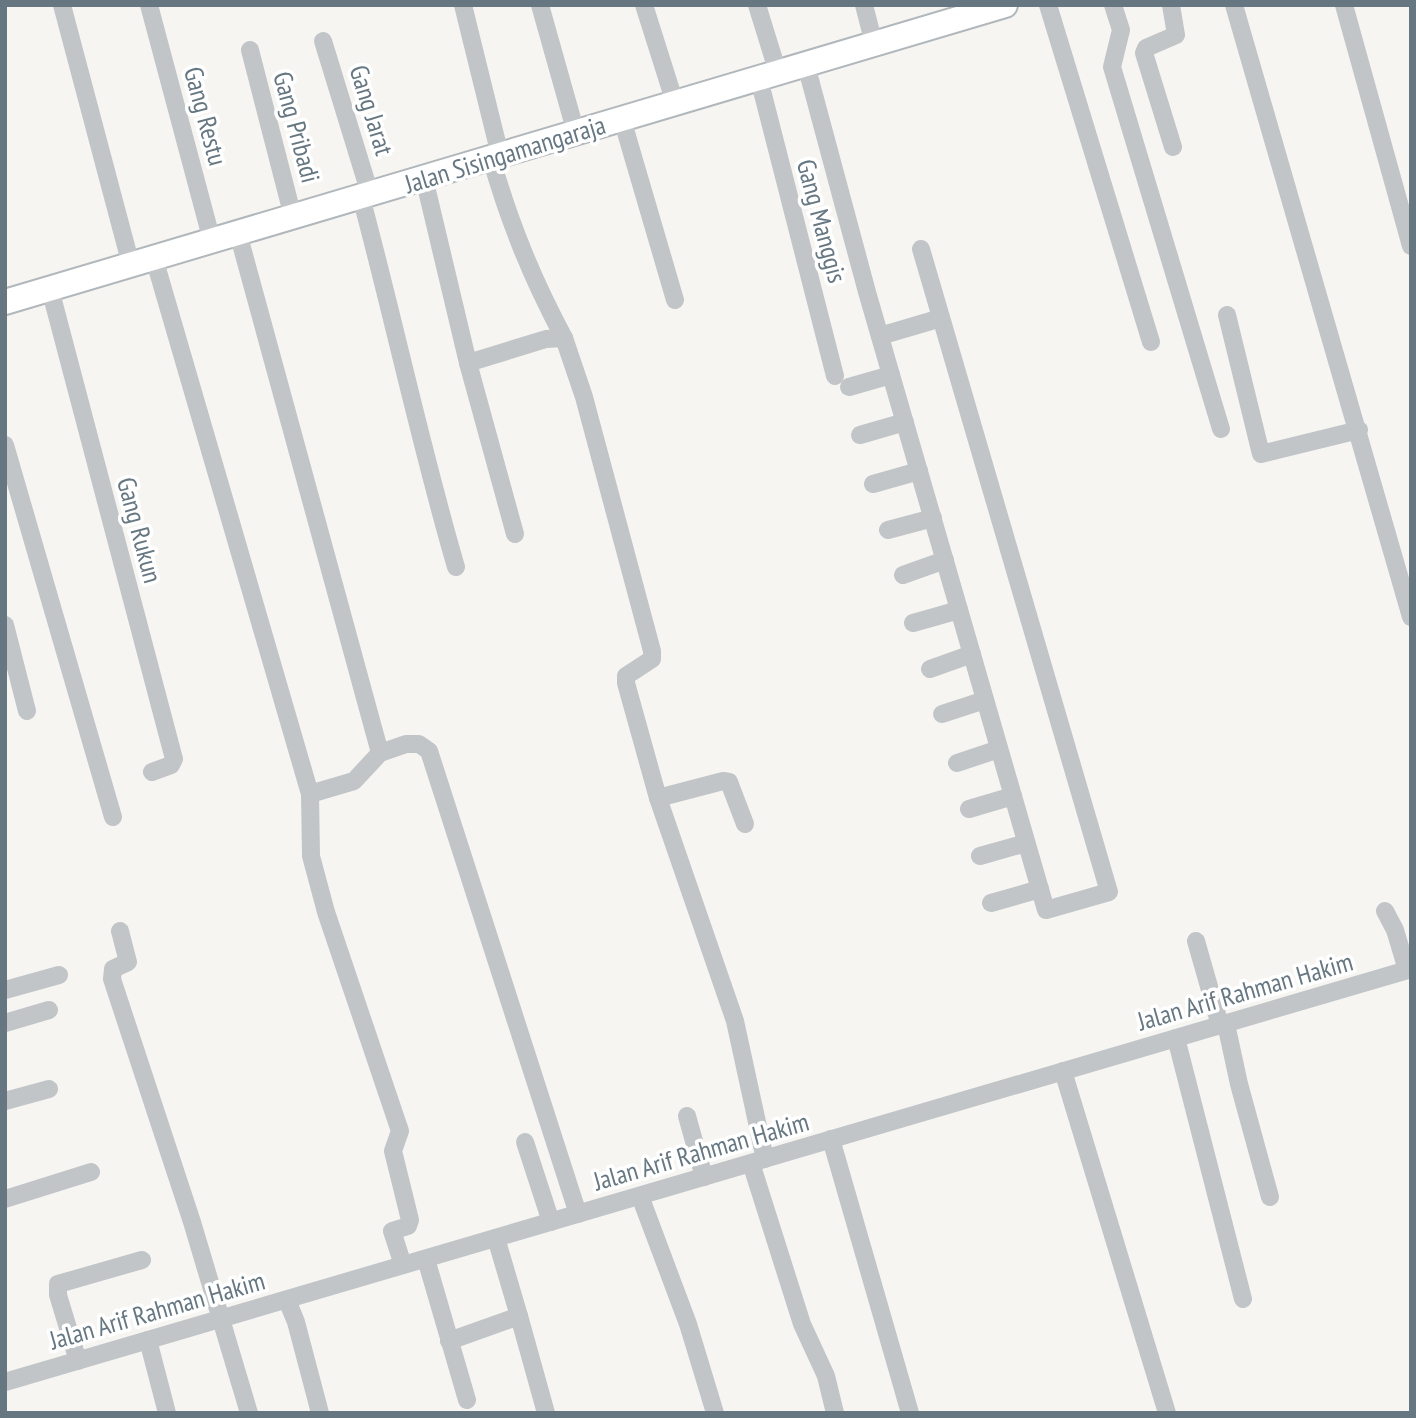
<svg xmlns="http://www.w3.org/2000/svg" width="1416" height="1418" viewBox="0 0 1416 1418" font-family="'PT Sans Narrow',sans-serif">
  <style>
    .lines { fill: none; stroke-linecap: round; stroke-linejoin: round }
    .secondary-casing { stroke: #b1b7bb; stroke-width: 28 }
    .street { stroke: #c1c5c8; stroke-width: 18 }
    .secondary { stroke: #fff; stroke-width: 24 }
    .labels { text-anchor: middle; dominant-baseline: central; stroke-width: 7; stroke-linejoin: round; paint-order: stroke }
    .street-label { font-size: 26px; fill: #667782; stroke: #fff }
  </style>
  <rect width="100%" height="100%" fill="#f6f5f2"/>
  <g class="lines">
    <g class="secondary-casing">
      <polyline id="secondary" points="5,302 1005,5"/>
    </g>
    <g class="street">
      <polyline points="62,5 131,265"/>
      <polyline points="149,5 212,241"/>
      <polyline points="463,5 500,155"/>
      <polyline points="540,5 576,133"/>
      <polyline points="644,5 675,103"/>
      <polyline points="757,5 778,73"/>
      <polyline points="864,5 874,44"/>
      <polyline points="1048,5 1151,342"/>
      <polyline points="1113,5 1121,30 1112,67 1221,429"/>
      <polyline points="1171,5 1176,35 1146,48 1144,53 1173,147"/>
      <polyline points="1234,5 1411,617"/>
      <polyline points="1344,5 1411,246"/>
      <polyline points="323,41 370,194"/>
      <polyline points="250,50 293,217"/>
      <polyline points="806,65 867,292 1046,910 1109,892 921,249"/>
      <polyline points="759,79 835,376"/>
      <polyline points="622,119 675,300"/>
      <path d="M491 158C510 224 532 278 564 338"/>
      <polyline points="424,178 468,363 515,534"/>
      <path d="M361 197C394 320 420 444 456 567"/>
      <polyline points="238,233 380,753"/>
      <polyline points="154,258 310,794 311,856 326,912 400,1131 393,1151 410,1220 408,1226 392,1231 403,1265"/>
      <polyline points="50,289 174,759 171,765 152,772"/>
      <polyline points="1227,315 1261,454 1359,430"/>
      <polyline points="880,336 941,318"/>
      <polyline points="468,363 546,339 564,338 584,397 652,651 652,659 626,676 626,683 658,798 735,1021 765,1159"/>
      <polyline points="849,387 891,375"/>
      <polyline points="860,435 905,422"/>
      <polyline points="5,445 113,817"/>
      <polyline points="873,484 919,471"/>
      <polyline points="888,530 933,518"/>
      <polyline points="903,575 945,560"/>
      <polyline points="913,623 959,610"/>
      <polyline points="5,625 27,711"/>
      <polyline points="930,669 972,654"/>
      <polyline points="942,714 985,700"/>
      <polyline points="957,763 999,749"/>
      <polyline points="310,794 354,781 380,753 406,744 419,744 429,751 578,1214"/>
      <polyline points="658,798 723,781 729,782 745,824"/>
      <polyline points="969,809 1013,796"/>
      <polyline points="980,856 1026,843"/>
      <polyline points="991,903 1040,889"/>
      <polyline points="1385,911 1395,930 1407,970"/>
      <polyline points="120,931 128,962 113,969 112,979 192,1222 249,1413"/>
      <polyline points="1196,941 1220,1025"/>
      <polyline points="5,990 59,975"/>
      <polyline points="5,1023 49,1010"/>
      <polyline points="1226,1024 1239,1084 1270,1197"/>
      <polyline points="1176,1038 1243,1299"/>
      <polyline points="1063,1071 1167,1413"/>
      <polyline points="5,1101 49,1089"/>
      <polyline points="687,1116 704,1177"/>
      <polyline points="831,1139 910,1413"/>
      <polyline points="525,1142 551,1222"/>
      <polyline points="751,1163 802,1324 826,1376 835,1413"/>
      <polyline points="640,1196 688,1324 715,1413"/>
      <polyline points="5,1199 91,1172"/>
      <polyline points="426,1259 467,1400"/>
      <polyline points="287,1300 296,1322 320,1413"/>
      <polyline points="519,1316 546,1413"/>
      <polyline points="148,1340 167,1413"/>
      <polyline points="449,1341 519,1316 496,1238"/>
      <polyline points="78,1361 58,1295 58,1284 142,1260"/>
      <polyline points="5,1382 1411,969"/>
    </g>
    <use href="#secondary" class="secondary"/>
  </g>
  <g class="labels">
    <g class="street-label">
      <text transform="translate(372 110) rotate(73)">Gang Jarat</text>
      <text transform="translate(206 116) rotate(75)">Gang Restu</text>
      <text transform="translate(297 127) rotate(75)">Gang Pribadi</text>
      <text transform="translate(505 154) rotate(-17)">Jalan Sisingamangaraja</text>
      <text transform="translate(822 221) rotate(75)">Gang Manggis</text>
      <text transform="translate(140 530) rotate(75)">Gang Rukun</text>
      <text transform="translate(1245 991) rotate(-16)">Jalan Arif Rahman Hakim</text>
      <text transform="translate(701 1151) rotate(-16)">Jalan Arif Rahman Hakim</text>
      <text transform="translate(157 1310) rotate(-16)">Jalan Arif Rahman Hakim</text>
    </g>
  </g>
  <rect width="1416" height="1418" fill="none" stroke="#667782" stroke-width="14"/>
</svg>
